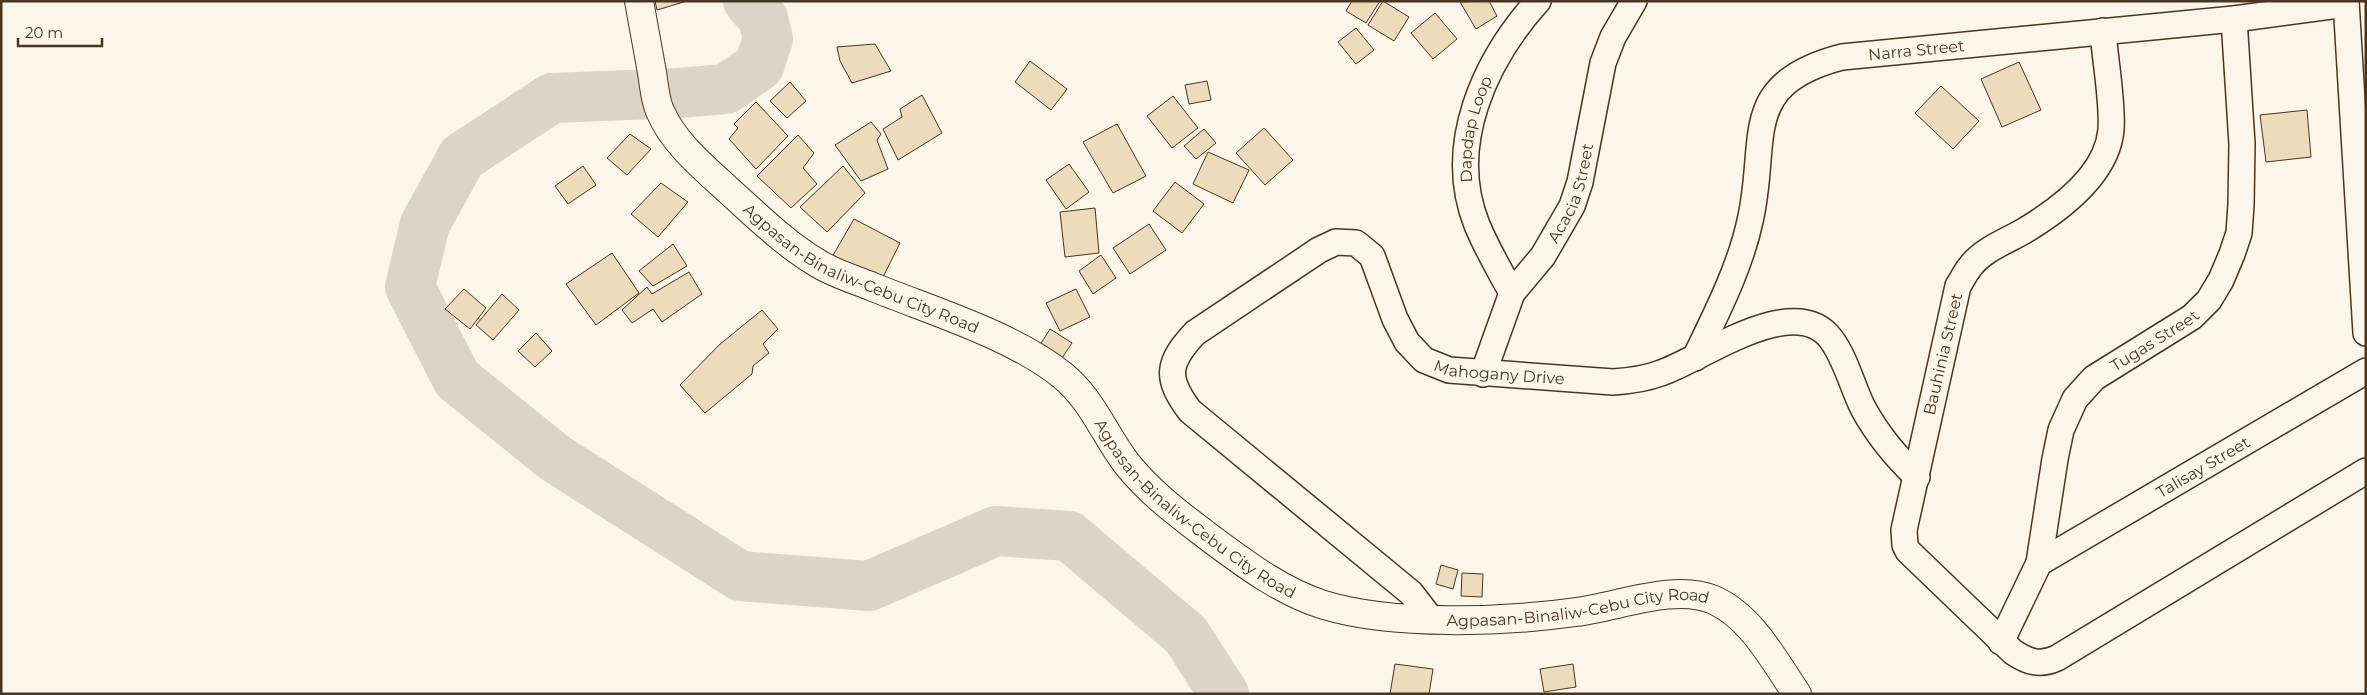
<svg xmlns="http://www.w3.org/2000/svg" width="2367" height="695" viewBox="0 0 2367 695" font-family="Montserrat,sans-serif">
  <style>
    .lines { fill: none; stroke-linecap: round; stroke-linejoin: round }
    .river { stroke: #dcd4c6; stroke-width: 50 }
    .building { fill: #ecdcbc; stroke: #4a3520 }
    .minor-casing { stroke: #4a3520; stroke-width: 28 }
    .secondary-casing { stroke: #4a3520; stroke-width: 30 }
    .minor { stroke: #fbf6e9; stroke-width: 25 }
    .secondary { stroke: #fbf6e9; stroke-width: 28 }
    .labels { text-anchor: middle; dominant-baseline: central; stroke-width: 4; stroke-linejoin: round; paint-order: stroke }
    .street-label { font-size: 16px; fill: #4a3520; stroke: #fbf6e9 }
  </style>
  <rect width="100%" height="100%" fill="#fbf6e9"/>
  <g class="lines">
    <polyline class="river" points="748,1 763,18 768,39 759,66 726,89 679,93 552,98 462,157 425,224 410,287 457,379 555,458 740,576 869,586 996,531 1069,536 1186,635 1224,694"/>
  </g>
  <g class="building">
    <polygon points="655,1 687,1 657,10"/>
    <polygon points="1352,1 1380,1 1366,23 1346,11"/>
    <polygon points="1383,1 1409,17 1394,41 1368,25"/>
    <polygon points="1489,1 1497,16 1476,29 1460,2"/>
    <polygon points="1435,13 1457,39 1433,59 1411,33"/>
    <polygon points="1356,28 1374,50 1356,64 1338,42"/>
    <polygon points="875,44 891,71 852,83 840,61 837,47"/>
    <polygon points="1030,61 1067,89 1051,110 1015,82"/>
    <polygon points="2019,62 2041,110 2002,127 1981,79"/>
    <polygon points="1207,81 1211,100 1189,104 1185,85"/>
    <polygon points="790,82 806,101 787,118 770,101"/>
    <polygon points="1941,86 1979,121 1953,149 1915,113"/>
    <polygon points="922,95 942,133 898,160 883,129 902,117 900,109"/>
    <polygon points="1173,96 1198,128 1172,148 1147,116"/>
    <polygon points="756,102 788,136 756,169 729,139 738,128 734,124"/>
    <polygon points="2307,110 2311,157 2266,162 2260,115"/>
    <polygon points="871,122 881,134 877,140 888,169 861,181 835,145"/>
    <polygon points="1117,124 1146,176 1113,193 1083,142"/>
    <polygon points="1264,128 1293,160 1265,185 1236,153"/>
    <polygon points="1204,129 1216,143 1196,159 1184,146"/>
    <polygon points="630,134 651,149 627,175 607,158"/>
    <polygon points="798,135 814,153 803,168 817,184 791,208 757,176"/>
    <polygon points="1208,152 1249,170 1233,203 1193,184"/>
    <polygon points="1069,164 1089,192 1066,209 1046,180"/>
    <polygon points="583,166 596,185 568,204 555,186"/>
    <polygon points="843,166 865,193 827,232 800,207"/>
    <polygon points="1175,182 1204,204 1182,233 1153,211"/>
    <polygon points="661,183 688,202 658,237 631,214"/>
    <polygon points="1095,208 1099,253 1065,257 1060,212"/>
    <polygon points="854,219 900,243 881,281 832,257"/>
    <polygon points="1149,224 1166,250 1130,274 1113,248"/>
    <polygon points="673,244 687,266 653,286 639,271"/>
    <polygon points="612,253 639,293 596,325 566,284"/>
    <polygon points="1101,255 1116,278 1093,294 1079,271"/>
    <polygon points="689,272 702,294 662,322 653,309 632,323 622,310 647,287 652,294"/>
    <polygon points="464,289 486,308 470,329 445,309"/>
    <polygon points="1076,289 1090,317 1060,331 1046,303"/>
    <polygon points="502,294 519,310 493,340 476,325"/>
    <polygon points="762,310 778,329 763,344 769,353 753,366 752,374 705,413 680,385 719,345"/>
    <polygon points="1050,329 1072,343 1062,358 1040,345"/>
    <polygon points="536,333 552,351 535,367 518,351"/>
    <polygon points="1441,565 1458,570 1453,589 1436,584"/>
    <polygon points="1462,573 1483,574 1482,597 1461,596"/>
    <polygon points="1395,664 1433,669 1429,694 1390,694"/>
    <polygon points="1573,664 1576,687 1544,692 1540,669"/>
  </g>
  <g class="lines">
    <g class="minor-casing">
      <g id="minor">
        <polyline points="2346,1 2366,333"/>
        <path d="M2103 31C2105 61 2113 101 2111 130 2107 175 2059 210 2024 231 2007 241 1982 250 1970 267 1965 273 1962 280 1958 286L1904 530 1905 545 1908 551 2013 652C2028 662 2040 666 2057 658L2366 471"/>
        <path id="s1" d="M1512 293C1500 271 1487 249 1477 225 1445 145 1485 60 1538 1"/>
        <path id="s2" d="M1695 358C1716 314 1740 268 1750 221 1769 140 1737 84 1842 57L2234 19 2346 4"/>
        <path id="s3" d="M1483 374 1512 293 1543 256 1572 206 1580 182 1603 63 1613 37 1634 1"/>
        <path id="s4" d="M2039 563 2366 371"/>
        <path id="s5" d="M1431 619 1411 593 1190 411C1165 378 1167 363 1195 333L1319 250 1336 242 1356 243 1372 256 1395 319 1407 342 1424 360 1449 370 1613 382C1629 381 1645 379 1661 373 1702 359 1795 290 1831 339 1846 359 1852 386 1863 408 1877 434 1895 456 1917 477"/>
        <path id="s6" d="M2001 642 2039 563 2055 459 2061 430 2075 399 2094 378 2192 317 2209 300 2221 280 2232 254 2239 233 2241 205 2242 144 2234 19"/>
      </g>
    </g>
    <g class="secondary-casing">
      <g id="secondary">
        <path id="s7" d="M639 1C643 23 647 45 651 67 654 81 654 98 660 111 673 142 702 166 727 189 756 215 785 244 819 264 835 274 856 280 873 287 932 311 1012 335 1062 375 1092 399 1104 434 1127 464 1151 494 1180 515 1210 538 1245 564 1282 592 1324 605 1393 626 1505 622 1576 612 1618 607 1674 583 1714 600 1752 617 1775 662 1797 694"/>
      </g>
    </g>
    <use href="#minor" class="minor"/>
    <use href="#secondary" class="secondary"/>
  </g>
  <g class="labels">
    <g class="street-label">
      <text stroke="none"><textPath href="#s2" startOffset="431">Narra Street</textPath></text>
      <text stroke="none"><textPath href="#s1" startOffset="175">Dapdap Loop</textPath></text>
      <text stroke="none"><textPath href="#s3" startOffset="204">Acacia Street</textPath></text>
      <text stroke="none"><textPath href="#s7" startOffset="374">Agpasan-Binaliw-Cebu City Road</textPath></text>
      <text stroke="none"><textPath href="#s6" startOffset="356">Tugas Street</textPath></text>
      <text transform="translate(1943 354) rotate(-77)">Bauhinia Street</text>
      <text stroke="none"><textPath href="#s5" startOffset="812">Mahogany Drive</textPath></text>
      <text stroke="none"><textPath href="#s4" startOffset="190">Talisay Street</textPath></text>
      <text stroke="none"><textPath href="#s7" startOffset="794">Agpasan-Binaliw-Cebu City Road</textPath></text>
      <text stroke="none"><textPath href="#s7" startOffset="1214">Agpasan-Binaliw-Cebu City Road</textPath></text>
    </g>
  </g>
  <rect width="2367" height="695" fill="none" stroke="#4a3520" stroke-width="5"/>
  <path d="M18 38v8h84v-8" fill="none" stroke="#4a3520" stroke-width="2.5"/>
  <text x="25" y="38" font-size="15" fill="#4a3520" stroke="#fbf6e9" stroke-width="4" paint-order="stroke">20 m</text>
</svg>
